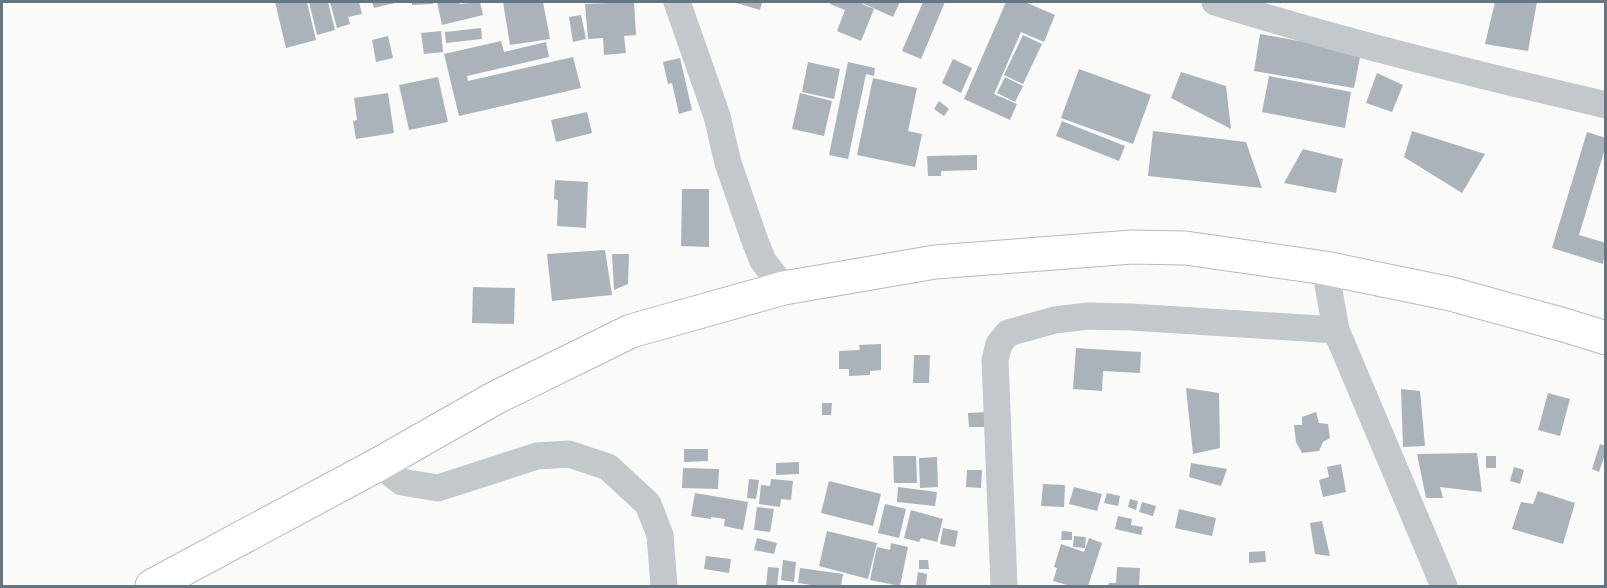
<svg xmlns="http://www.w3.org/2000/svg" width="1607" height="588" font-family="Jost,sans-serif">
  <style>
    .building { fill: #aab3b9 }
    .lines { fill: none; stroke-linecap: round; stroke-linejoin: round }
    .secondary-casing { stroke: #b3babf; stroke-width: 35 }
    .street { stroke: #c3c8cc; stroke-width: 27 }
    .secondary { stroke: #fff; stroke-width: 33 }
  </style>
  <rect width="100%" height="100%" fill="#fafaf8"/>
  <g class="building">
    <path d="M275,2H307L316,40L286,48Z"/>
    <path d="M309,2H328L335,30L317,35Z"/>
    <path d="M330,2H359L362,14L348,17L350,24L337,28Z"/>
    <path d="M372,2H399L374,8Z"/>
    <path d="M412,2H432L433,4L412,5Z"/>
    <path d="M437,2H459L460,4L480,2L483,15L442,25Z"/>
    <path d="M503,2H543L550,39L510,45Z"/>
    <path d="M634,2L636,35L624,36L626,53L604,55L603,38L588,39L585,4Z"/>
    <path d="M733,2H762L760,10Z"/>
    <path d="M831,2H900L893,17L862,3V4L874,9L861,41L837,31L845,10L830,4Z"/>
    <path d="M923,2H945L921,59L902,51Z"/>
    <path d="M1006,2H1025L1055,15L1044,42L1021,32L994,94L1017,104L1010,120L964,99Z"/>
    <path d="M1495,2H1537L1528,51L1485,44Z"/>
    <path d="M581,15L586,39L573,42L569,17Z"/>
    <path d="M481,28L482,39L446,43L445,32Z"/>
    <path d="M441,31L443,52L424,54L421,33Z"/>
    <path d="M1260,34L1361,52L1354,88L1254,71Z"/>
    <path d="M1023,35L1042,44L1023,84L1004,75Z"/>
    <path d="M388,36L393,58L376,62L372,40Z"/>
    <path d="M501,41L504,52L546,42L549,57L467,76L468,81L573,57L581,88L459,116L444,54Z"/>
    <path d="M680,58L692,110L679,114L672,83L668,84L663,62Z"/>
    <path d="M953,59L972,68L961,93L942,83Z"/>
    <path d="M808,62L840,69L834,99L802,92Z"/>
    <path d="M848,62L875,68L874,76L866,74L848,159L829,155Z"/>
    <path d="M1079,69L1151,95L1133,144L1061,118Z"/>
    <path d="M1181,72L1226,86L1231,129L1171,98Z"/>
    <path d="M1377,73L1403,85L1392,112L1366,103Z"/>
    <path d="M1269,76L1351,92L1345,128L1262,112Z"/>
    <path d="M438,77L448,122L409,130L399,85Z"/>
    <path d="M1005,77L1023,86L1015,102L997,93Z"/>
    <path d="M873,78L917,88L908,131L922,134L915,167L857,155Z"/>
    <path d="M388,93L394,133L356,139L353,121L357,120L354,98Z"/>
    <path d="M800,93L832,101L824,136L792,129Z"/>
    <path d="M939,101L949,109L944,116L934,109Z"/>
    <path d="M587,112L592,133L556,142L551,120Z"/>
    <path d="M1062,121L1125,146L1119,161L1056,136Z"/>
    <path d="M1153,131L1246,142L1262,188L1148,176Z"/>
    <path d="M1412,131L1485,154L1462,193L1404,157Z"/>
    <path d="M1587,132L1606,138V145L1579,235L1606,243L1603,264L1552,248Z"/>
    <path d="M1303,149L1343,159L1336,193L1284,183Z"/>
    <path d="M977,155V170L941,171V176H928L927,156Z"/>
    <path d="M555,180L588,182L586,228L557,226L558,200L554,199Z"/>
    <path d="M682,189H709V247L681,246Z"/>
    <path d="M605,250L612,295L552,301L547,254Z"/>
    <path d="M612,254H629L628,284L614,290Z"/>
    <path d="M473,287L515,288L514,324L472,323Z"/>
    <path d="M881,344V370L870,371V375L849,376V369H839V351L860,350L859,345Z"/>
    <path d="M1076,348L1141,352L1140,373L1103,371L1102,391L1073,389Z"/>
    <path d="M914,355H930L929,383H913Z"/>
    <path d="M1186,388L1219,393L1220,448L1193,454Z"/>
    <path d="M1401,389L1420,391L1425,446L1403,447Z"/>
    <path d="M1548,393L1570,399L1560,436L1538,430Z"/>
    <path d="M822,403H832L831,415H822Z"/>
    <path d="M987,412L988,427H969L968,413Z"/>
    <path d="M1316,412L1319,423L1328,424L1330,438L1323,442L1319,451L1302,453L1296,442L1294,425H1302V417Z"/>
    <path d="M1600,444L1606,446V452L1599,472L1592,469Z"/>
    <path d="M684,449H708V461L684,462Z"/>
    <path d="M1477,453L1482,492L1440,487L1443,498H1426L1417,454Z"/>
    <path d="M893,456H916L917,483H894Z"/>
    <rect x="1486" y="456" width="10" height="12"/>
    <path d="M937,457L938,487L920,488L919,458Z"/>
    <path d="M799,462V474L776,475V463Z"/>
    <path d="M1191,463L1227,469L1221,486L1189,477Z"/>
    <path d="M1341,464L1346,492L1323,497L1319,480L1329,477L1327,467Z"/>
    <path d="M1514,467L1524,470L1520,484L1510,481Z"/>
    <path d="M683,468L719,469L718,489L682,488Z"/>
    <path d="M967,470H982L981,488L966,487Z"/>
    <path d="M749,479L759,480L756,499L747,498Z"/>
    <path d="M771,479L793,481L791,500L781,499L780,507L759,504L761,485L770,486Z"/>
    <path d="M829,481L881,494L873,526L821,513Z"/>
    <path d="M1043,484L1065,485L1064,507L1041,506Z"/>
    <path d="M898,487L937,492L935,506L897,502Z"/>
    <path d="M1074,487L1102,494L1097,511L1069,504Z"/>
    <path d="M1538,491L1575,503L1563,544L1512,529L1521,502L1533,504Z"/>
    <path d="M695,493L748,502L743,530L724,526L725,519L711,517V519L691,516Z"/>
    <path d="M1107,493L1120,496L1118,506L1104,503Z"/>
    <path d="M1130,499L1138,501L1136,510L1128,507Z"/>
    <path d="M1142,502L1156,506L1153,516L1139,512Z"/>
    <path d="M885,504L906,509L899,538L878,533Z"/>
    <path d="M757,507L774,509L770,532L754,530Z"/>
    <path d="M1179,509L1216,518L1212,536L1175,528Z"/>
    <path d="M911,510L943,519L937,542L921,538L919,542L904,538Z"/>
    <path d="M1118,516L1132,519L1131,525L1143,527L1141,535L1115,529Z"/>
    <path d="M1322,521L1330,556L1315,554L1310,523Z"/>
    <path d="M943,528L958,531L955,547L940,544Z"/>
    <path d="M827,531L877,543L868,579L819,566Z"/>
    <path d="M1062,531L1072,532V540H1061Z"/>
    <path d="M1074,536L1086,537L1085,548L1073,547Z"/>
    <path d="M757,538L777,543L774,554L754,550Z"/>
    <path d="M1089,538L1102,543L1088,586H1071L1053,581L1057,568L1054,567L1061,544L1084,552Z"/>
    <path d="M891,543L908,547L900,586L870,580L877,547L890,550Z"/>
    <path d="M1265,551L1266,562L1249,563V552Z"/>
    <path d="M706,556L731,559L729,573L704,569Z"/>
    <path d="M783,560L796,562L794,582L781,580Z"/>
    <path d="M919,560H928L929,569H919Z"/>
    <path d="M768,567L779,568L777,586H766Z"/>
    <path d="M1117,567L1140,568L1139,586H1108L1109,583H1116Z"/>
    <path d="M800,568L843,574L841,586H818L798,583Z"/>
    <path d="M918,572L927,574L926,586H916Z"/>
  </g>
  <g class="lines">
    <defs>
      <path id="secondary" d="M152,586L379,464L495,398L631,331L784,288L935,262L1132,247L1185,248L1325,268L1451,294L1564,325L1606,338"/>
    </defs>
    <use href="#secondary" class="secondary-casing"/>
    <g class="street">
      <path d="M677,2L717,116L728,163L755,241L763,261L784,288"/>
      <path d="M1215,2C1344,42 1474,74 1606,105"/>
      <path d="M1325,268L1336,330L1444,586"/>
      <path d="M379,464L402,482L438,488L537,456L569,454L608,467L648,504L660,535L664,586"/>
      <path d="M1004,586L995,360L999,344L1008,333L1055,320L1088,316L1131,317L1336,330"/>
    </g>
    <use href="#secondary" class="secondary"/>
  </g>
  <rect width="1607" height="588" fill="none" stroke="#657683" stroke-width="6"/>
</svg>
